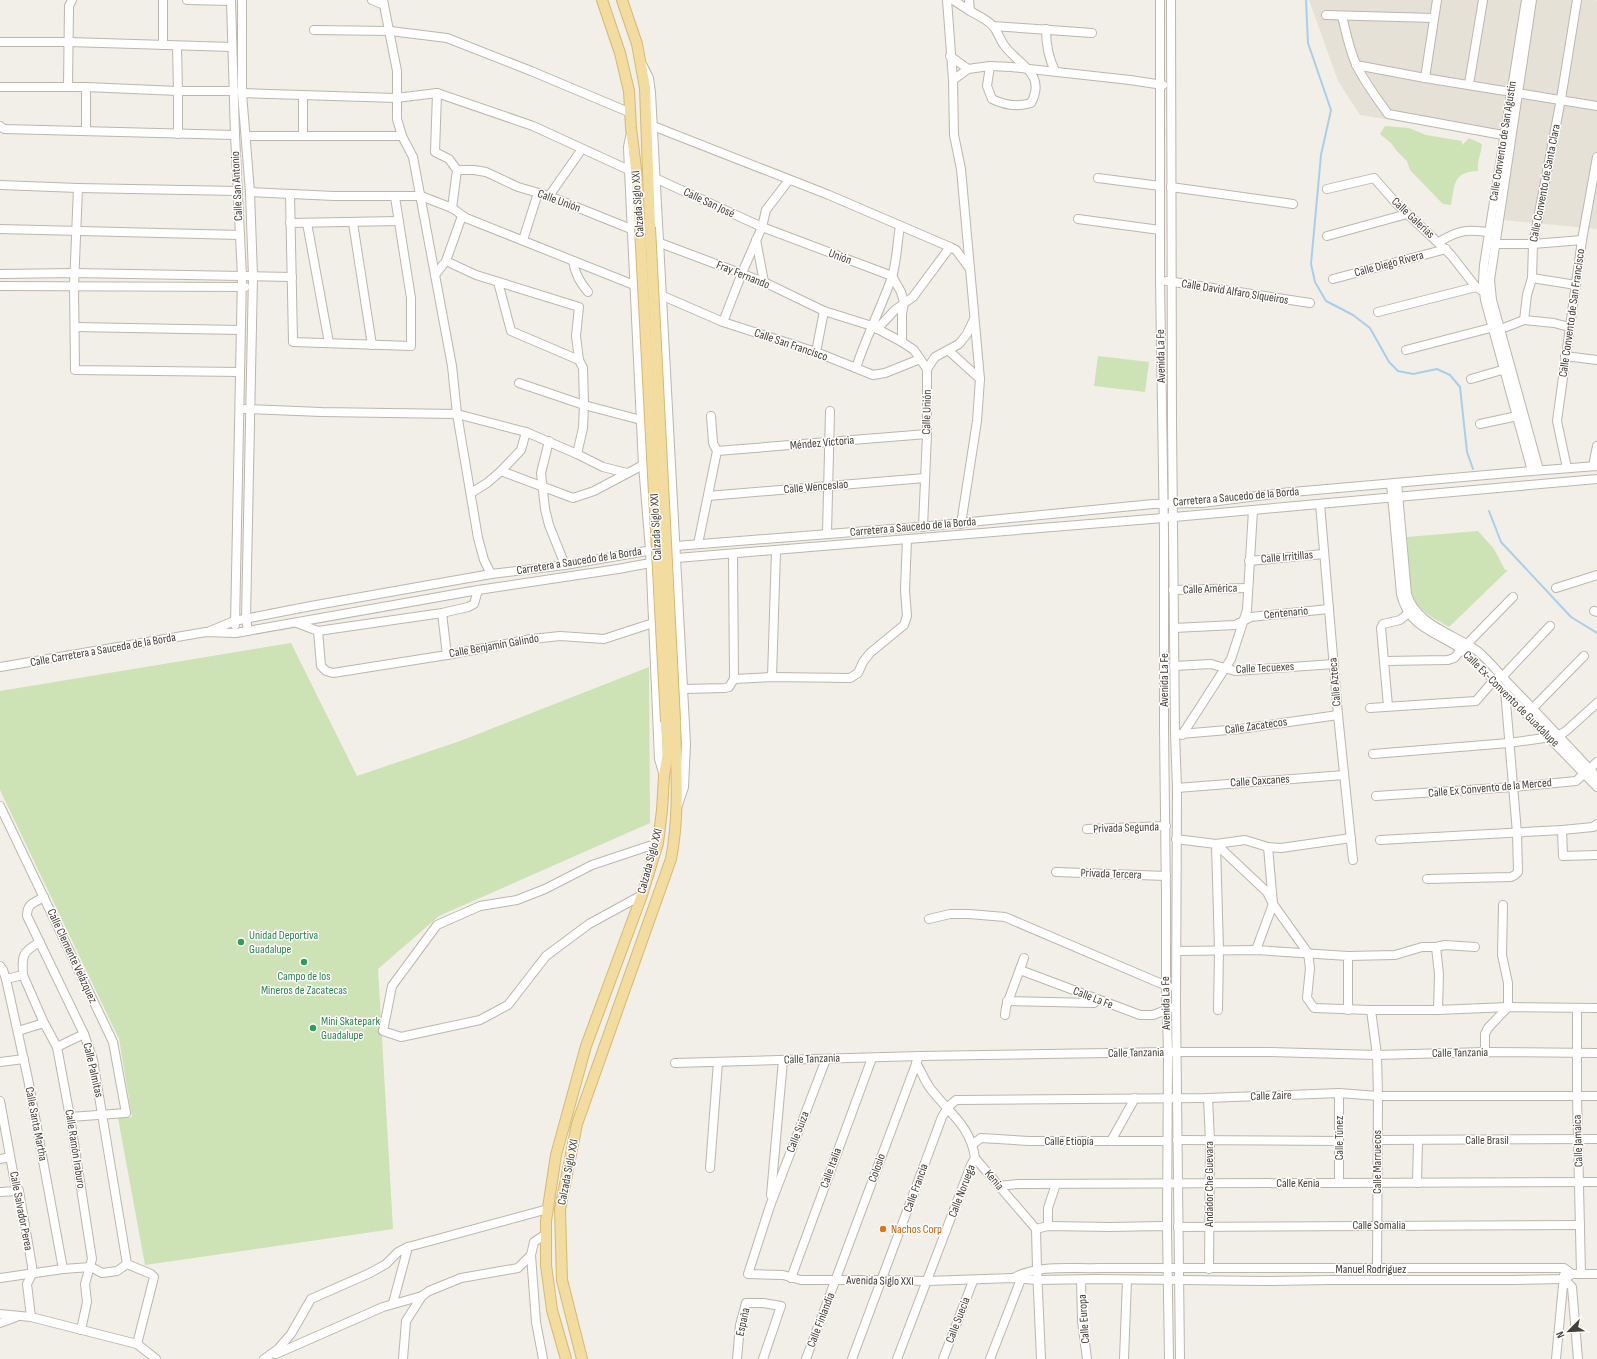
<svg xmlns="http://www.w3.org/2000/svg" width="1597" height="1359" font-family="'Sofia Sans Condensed',sans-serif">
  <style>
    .residential { fill: #e5e1d7 }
    .green { fill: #cde2b5 }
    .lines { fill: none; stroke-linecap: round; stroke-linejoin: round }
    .stream { stroke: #abcee8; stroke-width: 2 }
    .minor-casing { stroke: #bcb7ac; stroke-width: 10 }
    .major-casing { stroke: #d6b972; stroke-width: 12 }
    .minor { stroke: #fff; stroke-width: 8 }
    .major { stroke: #f3dca0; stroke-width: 10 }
    .major-bridge-casing { stroke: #d6b972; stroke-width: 12; stroke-linecap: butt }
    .major-bridge { stroke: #f3dca0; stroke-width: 10 }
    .leisure-dot { fill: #2e9e5b; stroke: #fff; stroke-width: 1.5 }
    .food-dot { fill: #e8710a; stroke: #fff; stroke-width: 1.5 }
    .labels { text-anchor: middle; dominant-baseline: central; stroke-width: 3; stroke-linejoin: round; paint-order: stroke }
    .street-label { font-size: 12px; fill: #454038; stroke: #fff }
    .leisure-label { font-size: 12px; fill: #27864d; stroke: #fff; text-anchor: start }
    .food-label { font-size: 12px; fill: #c56008; stroke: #fff; text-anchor: start }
  </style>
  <rect width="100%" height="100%" fill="#f2efe8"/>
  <path class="residential" d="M1309,0H1595L1597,1V229L1502,220L1514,140L1360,115L1338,81Z"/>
  <g class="green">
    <path d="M1385,126L1409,128L1426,135L1462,141V145L1469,138L1482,144C1481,154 1477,161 1478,171C1452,172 1455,185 1451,205L1443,204L1438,199L1410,170L1407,161L1396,150L1391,143L1380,134Z"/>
    <path d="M1098,356L1149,362L1145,392L1094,386Z"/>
    <path d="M1478,531L1494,549L1505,570H1508L1449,627C1438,620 1423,614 1416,603C1408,590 1408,554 1407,537Z"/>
    <path d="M291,643L357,776L460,741L649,667L650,823L439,916L378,969L393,1229L145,1265L118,1118L132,1117L119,1039L0,790V691Z"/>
  </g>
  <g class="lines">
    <g class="stream">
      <path d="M1306,0L1308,43L1331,110L1321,155L1311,264L1315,282L1326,301L1353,315L1370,328L1389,362L1398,371L1413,374L1437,369L1450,375L1460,387L1467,452L1473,469"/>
      <path d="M1489,511L1501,542L1571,617L1597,633"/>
    </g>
    <defs>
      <g id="minor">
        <path d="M187,0L231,1"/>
        <path d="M231,0L235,135L242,276L235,625"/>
        <path d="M242,0V93L250,192L253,276L246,618L248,631"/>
        <path d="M372,0L384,5"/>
        <path d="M383,0L397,71V119L402,136L413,157L452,366L457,414L478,538L484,560L491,574"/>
        <path d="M947,0L953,80L954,135L961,169L980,379L977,421L961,524"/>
        <path d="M953,0L970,11L969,0"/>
        <path d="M1160,0V280L1164,534V729L1166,898V984L1168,1052L1167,1227L1169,1359"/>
        <path d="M1171,0L1172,423L1175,733L1177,788L1176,1006L1180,1359"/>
        <path d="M1526,0L1484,265L1483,282L1485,300L1532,471"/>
        <path d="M1532,0L1490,280L1492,300L1539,470"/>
        <path d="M970,11C977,15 988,20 993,26C998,32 1000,40 1004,45C1018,65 1047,73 1031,103C1018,107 1004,105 992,99L987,86L990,66"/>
        <path d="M1326,15L1434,18"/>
        <path d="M1342,16C1346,32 1349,49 1356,64C1364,82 1377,98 1388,114L1508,136"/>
        <path d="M993,26L1092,33"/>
        <path d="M1046,29C1046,45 1048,57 1055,71"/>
        <path d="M314,30L390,31L447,38L531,71L631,113"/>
        <path d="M0,42H69L232,47"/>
        <path d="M163,45V0"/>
        <path d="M177,46L178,91H234"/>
        <path d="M950,56L968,69"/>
        <path d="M1356,65L1425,78L1597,106"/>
        <path d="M643,66L649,78L651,93L686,744L684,787L678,805"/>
        <path d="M1425,78L1437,0"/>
        <path d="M953,80L968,69L990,66L1011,67L1130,80L1163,85"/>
        <path d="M1469,84L1483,0"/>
        <path d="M0,87H86L178,91V134"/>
        <path d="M68,87L69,6L72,0"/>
        <path d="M86,87V130"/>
        <path d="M242,93L396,98L437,93L533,126L629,170"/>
        <path d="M437,93L435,152L449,159L457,170L452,208"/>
        <path d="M0,126L4,129L235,135"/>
        <path d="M653,126L829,195L950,247L956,250L970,269"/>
        <path d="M246,136H402"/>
        <path d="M303,136V96"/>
        <path d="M630,137L628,147L629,170L643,465L650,550L659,759L664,776"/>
        <path d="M457,170H474L486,172L518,187L549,196L631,229"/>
        <path d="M1098,178L1160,186"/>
        <path d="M657,179L762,227L892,276L901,292L904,302L902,314V342L914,350L927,369"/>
        <path d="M0,185L78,188L238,191"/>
        <path d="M1171,187L1293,204"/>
        <path d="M78,188L74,286L75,370L240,372"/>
        <path d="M1327,189L1374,178L1396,203L1451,255L1476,287L1486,293"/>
        <path d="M250,192L334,196H421L452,208L466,218L634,285"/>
        <path d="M290,194L293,342L411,346V298L395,197"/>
        <path d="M549,196L582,149"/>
        <path d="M1078,219L1160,230"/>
        <path d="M290,223L399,221"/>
        <path d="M307,223L329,343"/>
        <path d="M353,223L372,345"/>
        <path d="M0,229L240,235"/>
        <path d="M1327,236L1407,214"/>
        <path d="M523,240L538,193"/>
        <path d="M756,240L764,282"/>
        <path d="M1439,242C1460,229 1469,229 1494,233"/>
        <path d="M660,243L764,282L824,311L872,326L902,342"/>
        <path d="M1491,244H1533L1582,240"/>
        <path d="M446,261L476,275L579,307L576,336L579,360L583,368L584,405L583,428L577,454"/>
        <path d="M573,261C575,274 580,282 588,292"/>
        <path d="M0,274L75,273L292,277"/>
        <path d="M435,275L446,261L462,216"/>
        <path d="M1532,278L1576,285"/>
        <path d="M1333,279L1446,249"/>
        <path d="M1167,281L1310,303"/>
        <path d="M498,282L511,331L579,360"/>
        <path d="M0,286L245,287"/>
        <path d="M663,296L723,322L816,352L873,375L885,373L920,359"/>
        <path d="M1378,312L1476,287"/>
        <path d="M723,322L742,273L762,227L766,210L789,180"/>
        <path d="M75,327L240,330"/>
        <path d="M1569,327L1554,323L1524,320L1527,295L1532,278L1533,244L1561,99L1577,0"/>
        <path d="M877,329L895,310L913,297L950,247"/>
        <path d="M1501,329L1524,320"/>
        <path d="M948,350L980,379"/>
        <path d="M1406,350L1498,326"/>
        <path d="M816,352L824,311"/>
        <path d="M1565,356L1597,360"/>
        <path d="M856,368C866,337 881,308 892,277C897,260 897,243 900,226"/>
        <path d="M1471,379L1509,368"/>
        <path d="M519,383L584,405L641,420"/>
        <path d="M245,409L321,412L457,414L526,432L577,454L603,467L627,473"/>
        <path d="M1480,424L1522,415"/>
        <path d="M549,441L541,473L545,509L549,525L565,565"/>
        <path d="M717,451L927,434"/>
        <path d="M1593,466L1597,446"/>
        <path d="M1567,468L1557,421L1582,240L1597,157"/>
        <path d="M501,471L573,498L594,491L643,465"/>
        <path d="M1397,483L1407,594C1415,623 1450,633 1473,648C1484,654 1500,675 1509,684C1539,715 1568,746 1597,777"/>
        <path d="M1391,484L1401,594C1409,628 1435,631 1461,649C1467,653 1473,660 1479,665L1597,787"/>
        <path d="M471,493L487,483L501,471L521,450L526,432"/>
        <path d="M708,496L925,478"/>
        <path d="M1320,504L1338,715L1353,860"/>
        <path d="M923,527L927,434V369L935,357L959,344L967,334L974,319"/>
        <path d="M827,534L830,411"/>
        <path d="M698,544L717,451L713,443L711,416"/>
        <path d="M733,554L734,679"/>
        <path d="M1249,561L1324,554"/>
        <path d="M1556,588L1597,575"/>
        <path d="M1173,590L1247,588"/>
        <path d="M1594,611L1597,612"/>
        <path d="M442,613L447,655"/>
        <path d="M297,623L318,631L321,666L326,671L333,673L447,655L531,639L560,636L604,639L653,623"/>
        <path d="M1174,628L1235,625L1251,617L1329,609"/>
        <path d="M210,631L234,621L311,606L491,574L565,565L676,546L930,526L1153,504L1202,503L1281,493L1532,471L1597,466"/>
        <path d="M318,631L442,613L468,607L474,604L478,590"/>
        <path d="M1384,661L1448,660L1454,658L1466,645L1513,597"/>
        <path d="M1174,666L1211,664L1235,671L1334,664"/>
        <path d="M0,667L206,632L236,633L478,590L618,569L677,558L1163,518L1597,479"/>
        <path d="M772,677L776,551"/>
        <path d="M683,689L725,688L729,687L734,679L772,677L850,678L858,673L863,662L870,653L904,625L907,616L905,590L907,539"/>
        <path d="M1388,706L1381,628L1383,624L1400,620L1411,611"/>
        <path d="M1370,708L1476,701L1494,680L1503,676L1550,626"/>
        <path d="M1527,709H1532L1584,656"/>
        <path d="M1180,734L1240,729L1338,715"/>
        <path d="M1182,735L1231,659L1247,610L1253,510"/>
        <path d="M1373,754L1509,743L1558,736L1566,731L1597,703"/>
        <path d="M1177,788L1344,775"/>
        <path d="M1376,796L1513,787L1576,781L1597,762"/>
        <path d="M0,806L113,1042L126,1113L70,1117"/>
        <path d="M1087,829L1166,826"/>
        <path d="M1562,830L1563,856L1597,855"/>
        <path d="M1176,839L1216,844L1219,950L1218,1010"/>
        <path d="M1380,840L1562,830L1593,827L1597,824"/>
        <path d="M1216,844L1267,892L1273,904L1308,953L1310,968L1307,998L1314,1008L1371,1010H1438L1508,1007L1597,1008"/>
        <path d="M1216,844L1245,840L1268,847L1281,848L1351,838"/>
        <path d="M1056,872L1166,876"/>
        <path d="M1427,879L1511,877L1515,875L1518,872L1517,833L1505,690"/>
        <path d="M642,895L589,924L546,956L508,1005L480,1020L401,1037L383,1031L392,986L437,925L480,906L517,900L545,889L592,865L658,843"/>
        <path d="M44,897C34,903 27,903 27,916L84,1034L93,1060L127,1264"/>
        <path d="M929,919L950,914H969L1005,917L1169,987"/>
        <path d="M1256,950L1273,904L1268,847"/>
        <path d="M1177,951L1256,950L1348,956V1010"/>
        <path d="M1348,956L1395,955L1422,947H1436"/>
        <path d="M0,966L3,970L6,979L28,1079L63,1269"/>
        <path d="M1020,970L1140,1015H1153L1171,1008"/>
        <path d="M23,975L44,1023L57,1047L70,1117L92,1259L85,1284L87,1302L81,1330"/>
        <path d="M6,979L23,975C22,955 22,952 40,942"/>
        <path d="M1007,1001L1094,1003L1098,1000"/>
        <path d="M1577,1009V1096L1581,1274"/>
        <path d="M1371,1010L1377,1055L1378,1096L1377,1269"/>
        <path d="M1438,1010L1439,974L1436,947L1445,945L1475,947"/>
        <path d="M1005,1015L1006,1007L1024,958"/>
        <path d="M18,1031L44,1023"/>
        <path d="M57,1047L84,1034"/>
        <path d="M1485,1052V1034L1488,1028L1508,1007V983L1502,955L1503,905"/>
        <path d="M826,1059L770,1206L748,1274L783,1275L801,1280H882L927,1281L1013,1278L1037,1280L1097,1279L1265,1281L1332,1280H1512L1564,1279L1572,1274H1597"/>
        <path d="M0,1062L24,1059"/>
        <path d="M675,1063L919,1056L1168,1052H1270L1377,1055L1485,1052L1597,1053"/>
        <path d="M916,1063C921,1071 925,1081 930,1088C948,1112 971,1126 975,1158L1036,1229"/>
        <path d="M1208,1098L1210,1141L1209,1269"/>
        <path d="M0,1101L15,1183L19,1191L32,1266V1274L27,1284L31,1317"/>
        <path d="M1177,1140L1339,1141"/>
        <path d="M1377,1140L1597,1139"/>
        <path d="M1111,1141L1135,1098"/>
        <path d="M973,1144L981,1138L1029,1141H1167"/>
        <path d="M0,1159L10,1157"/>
        <path d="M710,1168L718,1062"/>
        <path d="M1339,1183V1093"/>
        <path d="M1417,1183L1418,1141"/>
        <path d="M999,1186L1018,1184L1597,1182"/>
        <path d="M0,1192L19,1191"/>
        <path d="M771,1195L783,1060"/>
        <path d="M1048,1226V1208L1056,1184"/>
        <path d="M1178,1227L1580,1225"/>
        <path d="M1036,1229L1048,1226L1111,1227L1161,1226L1167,1227"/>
        <path d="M1036,1229L1037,1269L1041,1359"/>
        <path d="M531,1255L536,1322L543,1359"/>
        <path d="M127,1264L151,1274L154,1277L137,1344"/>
        <path d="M0,1278L63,1269L91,1267L102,1273L117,1271L127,1264"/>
        <path d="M791,1278L872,1058"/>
        <path d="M1013,1278C1039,1264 1071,1269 1100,1268H1564L1572,1274"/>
        <path d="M1564,1279L1572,1287L1578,1359"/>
        <path d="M1081,1280L1082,1321L1087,1359"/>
        <path d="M393,1303L408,1247"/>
        <path d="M0,1314L31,1317L137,1344L156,1359"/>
        <path d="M0,1323L16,1317"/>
        <path d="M276,1354L383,1307L422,1296L429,1291L461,1278L518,1268L531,1255L534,1242L546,1234"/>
        <path d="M264,1359L278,1349L291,1334L311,1299L370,1273L386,1264L398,1252L408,1247L548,1209"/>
        <path d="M403,1359L406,1321L422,1296"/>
        <path d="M737,1359L740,1325L746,1303H763L781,1306L763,1359"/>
        <path d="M806,1359L919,1056"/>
        <path d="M852,1359L942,1117L948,1107L956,1100L1208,1098L1339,1093L1378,1096H1597"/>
        <path d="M897,1359L971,1165L975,1158"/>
        <path d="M943,1359L973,1281"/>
        <path d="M990,1359L1023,1274"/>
        <path d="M1124,1359L1127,1280"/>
        <path d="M1556,1359L1564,1275"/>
      </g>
      <g id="major">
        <path d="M602,0L620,53L629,91L631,128L637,177L640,228"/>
        <path d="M622,0L637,44L645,88L650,227"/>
        <path d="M566,1359L552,1310L546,1265V1221L556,1155L586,1046L642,895L658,843L662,810L664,776L668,753L666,722"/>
        <path d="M582,1359L562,1280L560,1209L577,1124L671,859C680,813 676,767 675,721"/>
      </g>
    </defs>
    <use href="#minor" class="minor-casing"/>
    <use href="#major" class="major-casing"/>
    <use href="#minor" class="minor"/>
    <use href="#major" class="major"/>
    <defs>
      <g id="major-bridge">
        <path d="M650,227L675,721"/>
        <path d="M640,228L666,722"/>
      </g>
    </defs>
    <use href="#major-bridge" class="major-bridge-casing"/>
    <use href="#major-bridge" class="major-bridge"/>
  </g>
  <g class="leisure-dot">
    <circle cx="241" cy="942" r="4"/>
    <circle cx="304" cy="962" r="4"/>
    <circle cx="313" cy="1028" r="4"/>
  </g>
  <circle class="food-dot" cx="883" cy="1229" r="4"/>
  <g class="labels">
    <g class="street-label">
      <text transform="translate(1503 141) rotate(-81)">Calle Convento de San Agustin</text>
      <text transform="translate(1545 183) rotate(-79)">Calle Convento de Santa Clara</text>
      <text transform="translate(237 186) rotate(-93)">Calle San Antonio</text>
      <text transform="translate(559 201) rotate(20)">Calle Unión</text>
      <text transform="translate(709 203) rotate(25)">Calle San José</text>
      <text transform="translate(638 204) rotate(-94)">Calzada Siglo XXI</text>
      <text transform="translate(1413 218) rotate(43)">Calle Galerias</text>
      <text transform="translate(840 257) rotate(21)">Unión</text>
      <text transform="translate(1389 264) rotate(-15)">Calle Diego Rivera</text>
      <text transform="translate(743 275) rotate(22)">Fray Fernando</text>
      <text transform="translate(1235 292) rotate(9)">Calle David Alfaro Siqueiros</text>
      <text transform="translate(1572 313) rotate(-82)">Calle Convento de San Francisco</text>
      <text transform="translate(791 345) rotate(19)">Calle San Francisco</text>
      <text transform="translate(1161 356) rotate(-91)">Avenida La Fe</text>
      <text transform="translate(927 412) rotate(-89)">Calle Unión</text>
      <text transform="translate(822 443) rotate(-5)">Méndez Victoria</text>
      <text transform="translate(816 487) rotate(-5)">Calle Wenceslao</text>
      <text transform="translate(1236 497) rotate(-5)">Carretera a Saucedo de la Borda</text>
      <text transform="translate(656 527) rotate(-93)">Calzada Siglo XXI</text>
      <text transform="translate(913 527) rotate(-5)">Carretera a Saucedo de la Borda</text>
      <text transform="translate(1287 557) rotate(-5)">Calle Irritillas</text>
      <text transform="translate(579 561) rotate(-9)">Carretera a Saucedo de la Borda</text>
      <text transform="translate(1210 589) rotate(-2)">Calle América</text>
      <text transform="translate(1286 613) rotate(-6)">Centenario</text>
      <text transform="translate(494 646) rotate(-10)">Calle Benjamín Galindo</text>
      <text transform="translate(103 650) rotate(-10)">Calle Carretera a Sauceda de la Borda</text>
      <text transform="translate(1265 668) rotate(-3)">Calle Tecuexes</text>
      <text transform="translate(1164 680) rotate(-90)">Avenida La Fe</text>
      <text transform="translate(1335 682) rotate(-95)">Calle Azteca</text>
      <text transform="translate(1511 699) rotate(45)">Calle Ex-Convento de Guadalupe</text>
      <text transform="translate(1256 726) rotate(-8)">Calle Zacatecos</text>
      <text transform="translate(1260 781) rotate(-4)">Calle Caxcanes</text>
      <text transform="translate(1490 788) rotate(-5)">Calle Ex Convento de la Merced</text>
      <text transform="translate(1126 828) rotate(-2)">Privada Segunda</text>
      <text transform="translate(650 861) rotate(-75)">Calzada Siglo XXI</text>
      <text transform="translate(1111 874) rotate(2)">Privada Tercera</text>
      <text transform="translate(72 956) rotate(65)">Calle Clemente Velázquez</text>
      <text transform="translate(1093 998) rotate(21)">Calle La Fe</text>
      <text transform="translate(1166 1003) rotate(-91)">Avenida La Fe</text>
      <text transform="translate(1136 1053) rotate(-1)">Calle Tanzania</text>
      <text transform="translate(1460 1053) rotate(-1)">Calle Tanzania</text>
      <text transform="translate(812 1059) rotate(-2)">Calle Tanzania</text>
      <text transform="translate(93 1070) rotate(77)">Calle Palmitas</text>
      <text transform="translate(1271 1096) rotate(-2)">Calle Zaire</text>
      <text transform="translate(36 1124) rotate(79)">Calle Santa Martha</text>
      <text transform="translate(798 1132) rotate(-69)">Calle Suiza</text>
      <text transform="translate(1339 1138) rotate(-90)">Calle Túnez</text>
      <text x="1487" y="1140">Calle Brasil</text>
      <text x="1069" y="1141">Calle Etiopía</text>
      <text transform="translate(1578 1141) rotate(-92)">Calle Jamaica</text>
      <text transform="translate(75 1149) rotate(81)">Calle Ramón Iraburo</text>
      <text transform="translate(1377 1162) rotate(-90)">Calle Marruecos</text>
      <text transform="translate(831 1168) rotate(-70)">Calle Italia</text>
      <text transform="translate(877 1168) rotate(-70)">Colosio</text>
      <text transform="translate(568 1172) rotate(-79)">Calzada Siglo XXI</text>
      <text transform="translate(994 1180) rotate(50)">Kenia</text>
      <text x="1298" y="1183">Calle Kenia</text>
      <text transform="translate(1209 1184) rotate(-90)">Andador Che Guevara</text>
      <text transform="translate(916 1188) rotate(-70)">Calle Francia</text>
      <text transform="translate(962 1191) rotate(-69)">Calle Noruega</text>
      <text transform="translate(21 1211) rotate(79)">Calle Salvador Perea</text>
      <text x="1379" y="1225">Calle Somalia</text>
      <text x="1371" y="1269">Manuel Rodríguez</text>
      <text transform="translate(880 1281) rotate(1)">Avenida Siglo XXI</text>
      <text transform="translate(1084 1319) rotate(-94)">Calle Europa</text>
      <text transform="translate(821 1320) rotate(-69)">Calle Finlandia</text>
      <text transform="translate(958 1320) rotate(-69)">Calle Suecia</text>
      <text transform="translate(743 1322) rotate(-77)">España</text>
    </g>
    <g class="leisure-label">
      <text x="249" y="935">Unidad Deportiva<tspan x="249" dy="14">Guadalupe</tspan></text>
      <text x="304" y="976" text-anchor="middle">Campo de los<tspan x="304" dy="14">Mineros de Zacatecas</tspan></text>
      <text x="321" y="1021">Mini Skatepark<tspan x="321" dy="14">Guadalupe</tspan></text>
    </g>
    <g class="food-label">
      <text x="891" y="1229">Nachos Corp</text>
    </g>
  </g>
  <g transform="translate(1569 1331) rotate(246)" stroke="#ffffff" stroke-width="3" paint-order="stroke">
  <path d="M0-3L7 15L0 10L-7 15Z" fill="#454038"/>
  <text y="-6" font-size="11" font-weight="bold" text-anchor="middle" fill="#454038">N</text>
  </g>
</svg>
